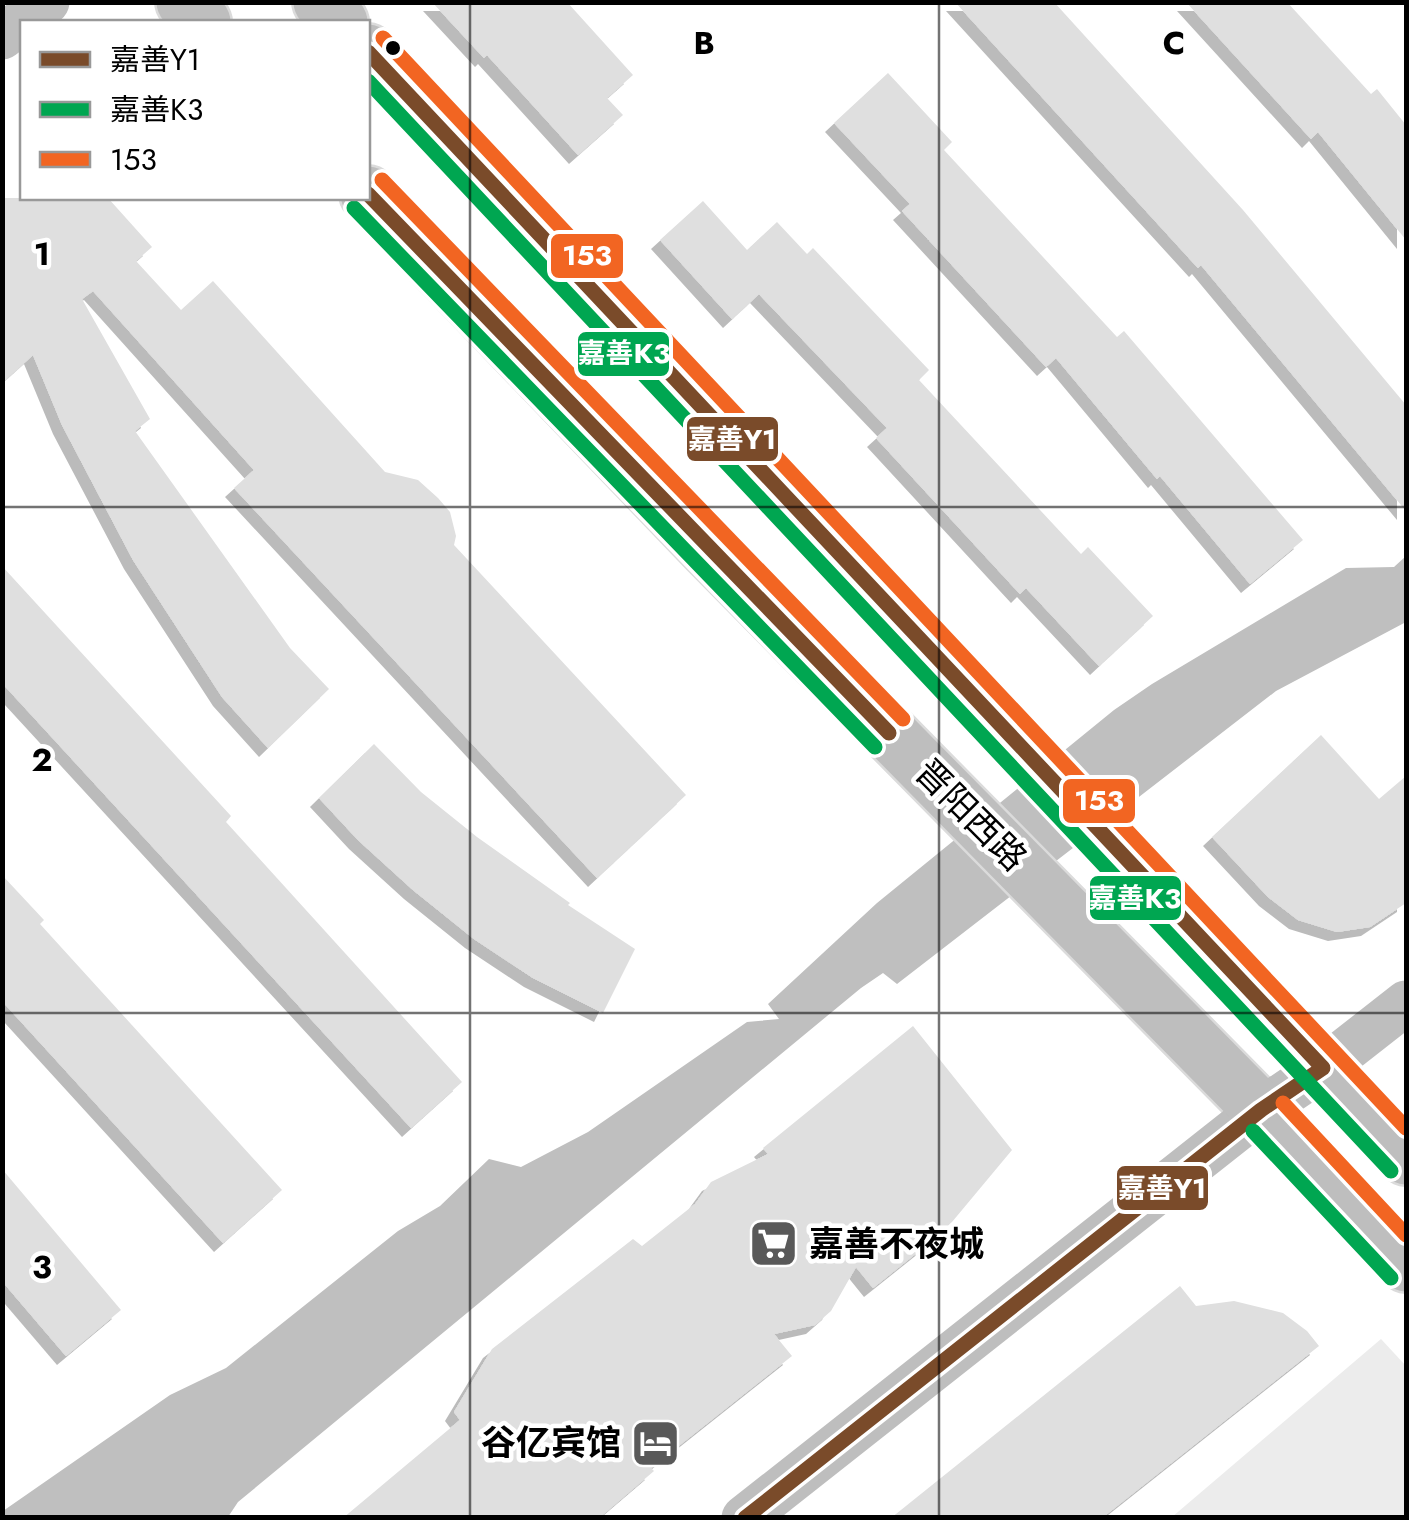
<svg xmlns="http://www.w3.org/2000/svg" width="1409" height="1520" font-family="Jost,'Noto Sans SC',sans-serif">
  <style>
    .green { fill: #ececec }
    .water { fill: #bfbfbf }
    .building { fill: #dfdfdf; filter: url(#shadow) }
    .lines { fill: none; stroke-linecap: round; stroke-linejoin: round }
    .major-casing { stroke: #dbdbdb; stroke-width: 60 }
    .minor { stroke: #bebebe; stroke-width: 45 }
    .major { stroke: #bebebe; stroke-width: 55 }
    .bus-1-casing { stroke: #fff; stroke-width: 22 }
    .bus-2-casing { stroke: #fff; stroke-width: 22 }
    .bus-3-casing { stroke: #fff; stroke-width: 22 }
    .bus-1 { stroke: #7a4b2a; stroke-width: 15 }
    .bus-2 { stroke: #00a651; stroke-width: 15 }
    .bus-3 { stroke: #f26522; stroke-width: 15 }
    .grid { fill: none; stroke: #000; stroke-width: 2.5; stroke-opacity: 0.55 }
    .bus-dot { fill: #000; stroke: #fff; stroke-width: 4 }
    .labels { text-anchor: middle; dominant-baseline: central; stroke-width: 9; stroke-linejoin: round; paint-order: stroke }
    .street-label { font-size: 35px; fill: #000; stroke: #fff }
    .poi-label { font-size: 35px; font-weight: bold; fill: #000; stroke: #fff; text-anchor: start }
    .grid-label { font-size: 32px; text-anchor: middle; font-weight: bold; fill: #000; stroke: #fff; stroke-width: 9; stroke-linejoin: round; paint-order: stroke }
    .line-badge { stroke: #fff; stroke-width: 4 }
    .badge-label { font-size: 28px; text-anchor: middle; font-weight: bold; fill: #fff }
  </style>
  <defs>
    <filter id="shadow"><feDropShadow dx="-9" dy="9" stdDeviation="0" flood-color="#0004"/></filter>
  </defs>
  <rect width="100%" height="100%" fill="#fff"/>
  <path class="green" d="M1381,1339L1406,1366V1517H1172Z"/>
  <path class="water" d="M1406,556V622L1276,691L897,984L883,973L861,988L238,1502L228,1517L3,1518V1511L170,1395L226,1368L398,1231L440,1206L489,1159L521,1167L588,1132L747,1022L779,1019L768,1004L877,903L1114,710L1152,684L1346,568L1394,567Z"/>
  <g class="building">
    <path d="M432,2H567L633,75L607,98L623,115L578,155L487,55L484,58Z"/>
    <path d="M955,2H1054L1243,210L1406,405V511L1201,265L1198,268Z"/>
    <path d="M1186,2H1287L1371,94L1377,89L1406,125V240L1318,132L1311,139Z"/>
    <path d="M888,73L952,142L944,150L1117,337L1124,331L1303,540L1250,584L1160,476L1157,479L1056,358L1046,367L902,211L910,204L834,123Z"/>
    <path d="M2,198H108L152,247L136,261L181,310L213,281L385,472L418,480L438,498L450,512L456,536L454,545L686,795L597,878L234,488L254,470L93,291L82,299L150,419L135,431L290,648L329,689L268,748L222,697L133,560L62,425L33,355L2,383Z"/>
    <path d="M703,201L747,250L777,222L807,254L813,248L929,370L919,380L1081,554L1088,547L1153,616L1099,666L1026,588L1020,594L876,438L887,428L759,294L732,319L660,240Z"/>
    <path d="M2,566L231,816L226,822L462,1082L411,1128L2,683Z"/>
    <path d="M1321,735L1379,799L1406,776V903L1370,927L1337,932L1298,920L1268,897L1212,837Z"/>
    <path d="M374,744L421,792L477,837L570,903L568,905L635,949L603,1013L533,978L474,939L413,890L358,840L319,798Z"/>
    <path d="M2,875L44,920L40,924L282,1190L223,1243L2,1001Z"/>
    <path d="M913,1026L1012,1150L952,1222L928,1244L873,1288L856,1267L831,1311L815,1325L774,1334L792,1356L651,1468L654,1471L599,1518H343L460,1420L454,1412L492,1349L633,1239L642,1246L695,1204L711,1182L768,1154L763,1148Z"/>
    <path d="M2,1169L121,1310L66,1356L2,1281Z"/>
    <path d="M1180,1286L1196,1306L1234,1301L1283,1313L1307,1331L1319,1346L1102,1518H891Z"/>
  </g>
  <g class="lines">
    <defs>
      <g id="major">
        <path d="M184,2L203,22"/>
        <path d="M321,2L340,22"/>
        <path d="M368,52L1406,1157"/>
        <path d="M368,194L708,549L1261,1110L1406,1264"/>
      </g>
    </defs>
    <use href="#major" class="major-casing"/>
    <g class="minor">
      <path d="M2,37L47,2"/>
      <path d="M744,1518L1261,1110L1323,1068L1406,1003"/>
    </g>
    <use href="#major" class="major"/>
    <defs>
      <g id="bus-1">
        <path d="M368,52L1323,1068L1261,1110L745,1518"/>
        <path d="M368,194L889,733"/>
      </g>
      <g id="bus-2">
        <path d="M368,81L1391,1171"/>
        <path d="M354,208L875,747"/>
        <path d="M1253,1131L1391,1278"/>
      </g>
      <g id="bus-3">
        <path d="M383,38L1406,1128"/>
        <path d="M382,180L903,719"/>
        <path d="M1283,1103L1406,1235"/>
      </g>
    </defs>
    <use href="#bus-1" class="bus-1-casing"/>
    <use href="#bus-2" class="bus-2-casing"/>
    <use href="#bus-3" class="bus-3-casing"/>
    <use href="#bus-1" class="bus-1"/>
    <use href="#bus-2" class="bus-2"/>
    <use href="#bus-3" class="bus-3"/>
  </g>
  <path class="grid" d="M470,2V1518M939,2V1518M2,507H1406M2,1013H1406"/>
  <defs>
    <symbol id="supermarket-square" viewBox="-11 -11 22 22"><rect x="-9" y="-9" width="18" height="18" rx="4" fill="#595959" stroke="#fff"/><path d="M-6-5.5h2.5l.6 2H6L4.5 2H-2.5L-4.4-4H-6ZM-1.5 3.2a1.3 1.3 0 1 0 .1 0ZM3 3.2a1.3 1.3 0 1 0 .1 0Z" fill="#fff"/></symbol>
    <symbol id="hotel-square" viewBox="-11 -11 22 22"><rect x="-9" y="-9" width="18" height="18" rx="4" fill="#595959" stroke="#fff"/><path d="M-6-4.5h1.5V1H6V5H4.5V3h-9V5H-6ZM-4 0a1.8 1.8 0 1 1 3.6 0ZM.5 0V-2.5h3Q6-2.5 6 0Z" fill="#fff"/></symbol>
  </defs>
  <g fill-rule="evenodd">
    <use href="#supermarket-square" x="746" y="1216" width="55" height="55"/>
    <use href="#hotel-square" x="628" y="1416" width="55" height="55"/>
  </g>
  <circle class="bus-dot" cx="393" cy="48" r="9"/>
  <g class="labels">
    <g class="street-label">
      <text transform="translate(971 815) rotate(45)">晋阳西路</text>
    </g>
    <g class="poi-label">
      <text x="809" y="1244">嘉善不夜城</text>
      <text x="621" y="1443" text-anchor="end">谷亿宾馆</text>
    </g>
  </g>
  <g class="grid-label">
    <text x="704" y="54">B</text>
    <text x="1174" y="54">C</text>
    <text x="42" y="265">1</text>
    <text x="42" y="771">2</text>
    <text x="42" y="1278">3</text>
  </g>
  <g class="line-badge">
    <rect x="549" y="232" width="76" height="48" rx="10" fill="#f26522"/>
    <rect x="576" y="330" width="95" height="48" rx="10" fill="#00a651"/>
    <rect x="685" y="415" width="95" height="48" rx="10" fill="#7a4b2a"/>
    <rect x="1061" y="777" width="76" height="48" rx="10" fill="#f26522"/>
    <rect x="1088" y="874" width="95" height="48" rx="10" fill="#00a651"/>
    <rect x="1115" y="1164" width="95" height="48" rx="10" fill="#7a4b2a"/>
  </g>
  <g class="badge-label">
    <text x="587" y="265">153</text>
    <text x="624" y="363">嘉善K3</text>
    <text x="732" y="449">嘉善Y1</text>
    <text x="1099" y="810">153</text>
    <text x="1135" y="908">嘉善K3</text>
    <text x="1162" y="1198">嘉善Y1</text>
  </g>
  <rect width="1409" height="1520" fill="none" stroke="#000000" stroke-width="10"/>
  <rect x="20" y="20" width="350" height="180" fill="#ffffff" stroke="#999999" stroke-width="2.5"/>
  <rect x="40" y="52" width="50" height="15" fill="#7a4b2a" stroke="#999999" stroke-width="2.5"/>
  <text x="110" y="70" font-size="30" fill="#000000">嘉善Y1</text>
  <rect x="40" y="102" width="50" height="15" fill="#00a651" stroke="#999999" stroke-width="2.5"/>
  <text x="110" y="120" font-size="30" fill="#000000">嘉善K3</text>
  <rect x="40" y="152" width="50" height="15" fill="#f26522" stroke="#999999" stroke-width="2.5"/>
  <text x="110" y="170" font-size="30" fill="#000000">153</text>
</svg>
